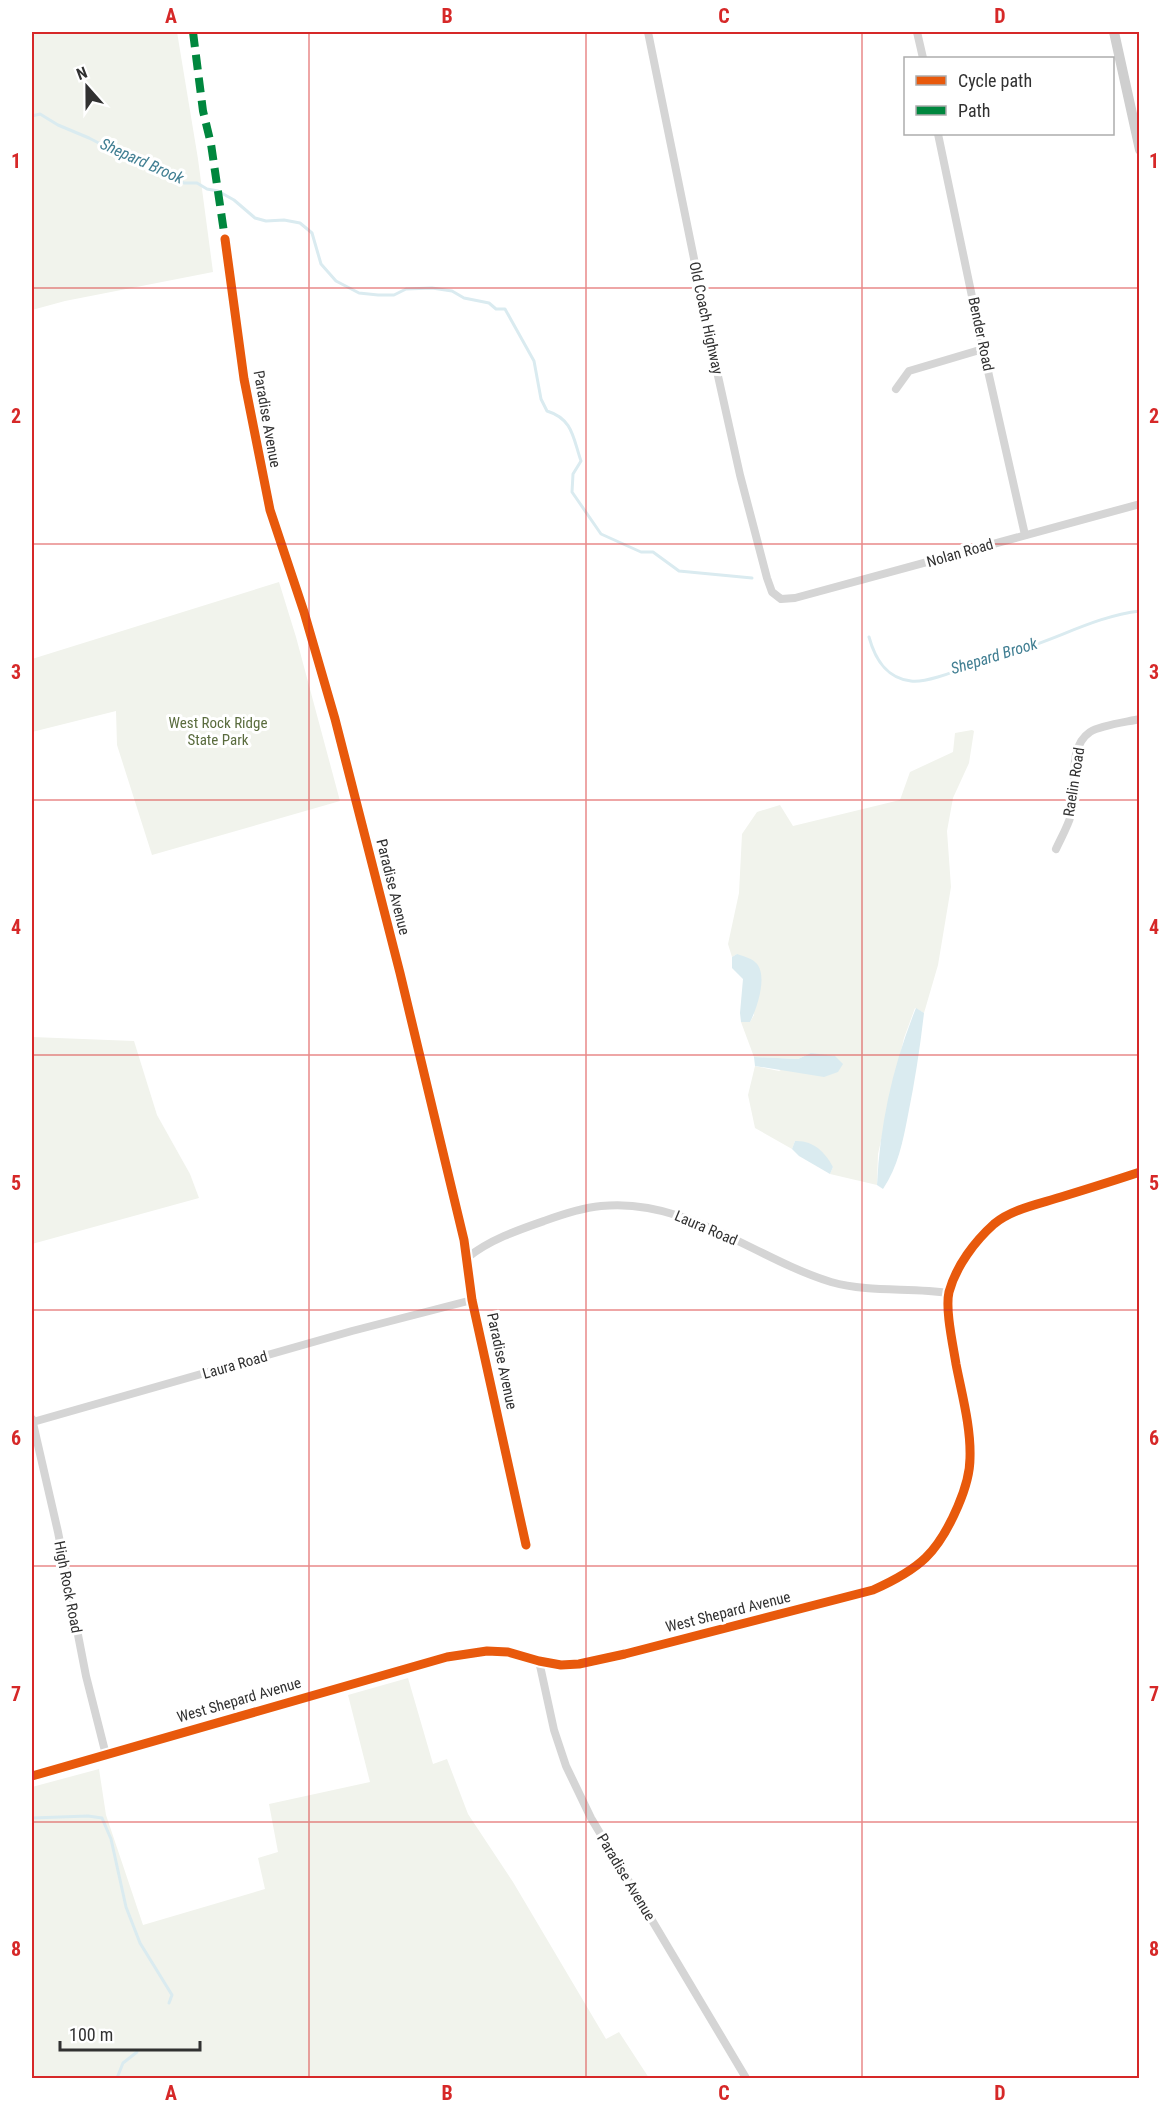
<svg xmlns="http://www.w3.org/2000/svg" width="1171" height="2110" font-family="'Roboto Condensed',sans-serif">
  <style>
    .green { fill: #f1f3ec }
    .water { fill: #daebf0 }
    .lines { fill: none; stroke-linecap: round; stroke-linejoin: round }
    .stream { stroke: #daebf0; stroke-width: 3 }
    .minor { stroke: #d5d5d5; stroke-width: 8 }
    .tertiary { stroke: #d5d5d5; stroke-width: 9 }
    .secondary { stroke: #cfcfcf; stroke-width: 10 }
    .quiet { stroke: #00873e; stroke-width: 8; stroke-dasharray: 15 8; stroke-linecap: butt }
    .cycleway-casing { stroke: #fff; stroke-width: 13 }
    .cycleway { stroke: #e8590c; stroke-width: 9 }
    .grid { fill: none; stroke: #d62828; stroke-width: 1.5; stroke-opacity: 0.55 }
    .labels { text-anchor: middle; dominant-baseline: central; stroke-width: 6; stroke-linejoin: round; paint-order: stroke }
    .street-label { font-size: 15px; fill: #313131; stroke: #fff }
    .park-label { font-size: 15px; fill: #5a6c3e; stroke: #fff }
    .water-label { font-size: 16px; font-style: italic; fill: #407e92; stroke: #fff }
    .neatline { fill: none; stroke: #d62828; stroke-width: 2 }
    .grid-label { font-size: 20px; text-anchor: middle; font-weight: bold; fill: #d62828 }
  </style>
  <rect width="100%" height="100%" fill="#fff"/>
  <g class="green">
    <path d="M32,32H177L198,159L213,272L65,301L32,310Z"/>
    <path d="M279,582L296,637L340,801L152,855L117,745L116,711L32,732V659Z"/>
    <path d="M972,730L974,731L969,763L953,798L947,831L951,887L938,965L924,1013L915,1008L904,1038L878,1154L877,1185L830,1174L833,1167L795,1141L792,1149L755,1128L748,1095L755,1066L779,1071L811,1053L798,1059L754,1057L741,1022H750L754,1015L737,954L732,957L728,944L739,893L742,834L757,812L780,805L793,826L900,800L910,772L953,752L955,733Z"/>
    <path d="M32,1037L134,1041L157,1115L190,1174L199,1198L32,1244Z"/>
    <path d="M408,1678L433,1764L447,1759L468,1814L513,1882L606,2039L619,2032L649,2078H32V1787L99,1769L106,1815L143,1925L265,1889L258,1858L278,1852L269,1804L370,1782L348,1695Z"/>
  </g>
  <g class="water">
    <path d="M737,954C742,956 751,958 755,962C769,973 757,1009 750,1022H741L740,1013L743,979L732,968V957Z"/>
    <path d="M916,1008L924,1013C920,1048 915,1081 908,1115C903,1141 898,1167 883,1189L877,1185C880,1123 893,1065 916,1008Z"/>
    <path d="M811,1053L835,1056L843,1064L838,1072L824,1077L755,1066L754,1057L798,1059Z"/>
    <path d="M795,1141C813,1140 825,1152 833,1167L830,1174L799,1156L792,1149Z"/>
  </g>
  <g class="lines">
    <g class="stream">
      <path d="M32,116L40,114L58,125L89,138L122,155L134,156L184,183H197L207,189L218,191L234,200L255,218L266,221L284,220L300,223L312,233L321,264L336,281L359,293L378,295H394L406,289L432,288L452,291L464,298L489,303L496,309H505L534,361L541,399L547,411C573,419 573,438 581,461L573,474L572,492L601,534L641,552H653L679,571L752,578"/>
      <path d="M869,637C875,659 886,678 911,681C923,683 953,673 964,667C968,664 971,661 976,660C989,655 1003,655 1016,651C1058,639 1096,616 1140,611"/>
      <path d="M32,1818L88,1816L102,1818L111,1839L126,1907L140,1943L172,1995L169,2003"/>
      <path d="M117,2078L123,2063L137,2052"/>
    </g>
    <g class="minor">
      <path d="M648,32L716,367L740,475L767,578L772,592L781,599L795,598L1140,504"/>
      <path d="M917,32L923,58"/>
      <path d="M938,134L983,349L1025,535"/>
      <path d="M225,239L244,379L270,510L304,612L335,719L400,973L464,1240L472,1300L526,1545"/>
      <path d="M896,389L909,371L983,349"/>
      <path d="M1056,849C1061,838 1068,826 1071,815C1079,790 1065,749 1090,732C1101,725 1127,722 1140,719"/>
      <path d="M467,1258C489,1240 518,1230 544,1221C563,1214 582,1208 601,1206C686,1197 755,1259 831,1282C870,1293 910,1287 949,1293"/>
      <path d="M32,1419L58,1532L86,1676L106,1755"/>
      <path d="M33,1422L352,1331L472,1300"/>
      <path d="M539,1661L554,1730L566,1766L591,1818L746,2078"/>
    </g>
    <path class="tertiary" d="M32,1776L447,1657L487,1651L508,1652L539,1661L561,1665L579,1664L625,1654L873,1590C920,1569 938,1553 958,1506C964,1492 970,1474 970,1458C971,1427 962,1395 956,1364C953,1345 945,1309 949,1292C956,1266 975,1241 994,1224C1012,1209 1039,1204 1061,1197C1087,1189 1113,1181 1140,1172"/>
    <path class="secondary" d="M1114,32L1140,150"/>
    <path class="quiet" d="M193,32L203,111L211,144L225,239"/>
    <defs>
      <g id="cycleway">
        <path d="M225,239L244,379L270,510L304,612L335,719L400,973L464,1240L472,1300L526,1545"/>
        <path d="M32,1776L447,1657L487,1651L508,1652L539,1661L561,1665L579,1664L625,1654L873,1590C920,1569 938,1553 958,1506C964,1492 970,1474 970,1458C971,1427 962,1395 956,1364C953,1345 945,1309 949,1292C956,1266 975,1241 994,1224C1012,1209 1039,1204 1061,1197C1087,1189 1113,1181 1140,1172"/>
      </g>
    </defs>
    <use href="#cycleway" class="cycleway-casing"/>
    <use href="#cycleway" class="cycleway"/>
  </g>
  <path class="grid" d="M309,32V2078M586,32V2078M862,32V2078M32,288H1140M32,544H1140M32,800H1140M32,1055H1140M32,1310H1140M32,1566H1140M32,1822H1140"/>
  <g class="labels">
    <g class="street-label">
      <text transform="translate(706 318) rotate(78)">Old Coach Highway</text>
      <text transform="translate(981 334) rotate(78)">Bender Road</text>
      <text transform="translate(267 419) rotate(80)">Paradise Avenue</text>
      <text transform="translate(960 553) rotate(-16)">Nolan Road</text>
      <text transform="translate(1074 782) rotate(-81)">Raelin Road</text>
      <text transform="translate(393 887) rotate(76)">Paradise Avenue</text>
      <text transform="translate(706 1228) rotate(23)">Laura Road</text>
      <text transform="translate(502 1361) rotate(78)">Paradise Avenue</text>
      <text transform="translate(235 1365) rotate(-16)">Laura Road</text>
      <text transform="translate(68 1587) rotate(79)">High Rock Road</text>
      <text transform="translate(728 1612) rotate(-14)">West Shepard Avenue</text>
      <text transform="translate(239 1700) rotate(-16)">West Shepard Avenue</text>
      <text transform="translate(626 1877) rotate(59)">Paradise Avenue</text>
    </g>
    <g class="park-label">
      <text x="218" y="723">West Rock Ridge<tspan x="218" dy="17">State Park</tspan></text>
    </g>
    <g class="water-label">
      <text transform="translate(142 161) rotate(24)">Shepard Brook</text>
      <text transform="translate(994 656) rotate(-17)">Shepard Brook</text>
    </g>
  </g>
  <rect width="1171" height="2110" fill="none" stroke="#ffffff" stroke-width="66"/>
  <rect x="904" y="57" width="210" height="78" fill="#ffffff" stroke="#adadad" stroke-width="1.5"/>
  <rect x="916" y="76" width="30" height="9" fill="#e8590c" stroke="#adadad" stroke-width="1.5"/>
  <text x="958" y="87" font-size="18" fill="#313131">Cycle path</text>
  <rect x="916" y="106" width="30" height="9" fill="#00873e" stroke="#adadad" stroke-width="1.5"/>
  <text x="958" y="117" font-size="18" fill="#313131">Path</text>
  <g transform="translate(87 87) rotate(339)" stroke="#ffffff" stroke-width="4.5" paint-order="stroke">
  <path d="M0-4.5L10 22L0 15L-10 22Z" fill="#313131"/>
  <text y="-9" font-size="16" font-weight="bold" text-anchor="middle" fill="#313131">N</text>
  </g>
  <path d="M60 2041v9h140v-9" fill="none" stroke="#313131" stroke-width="3"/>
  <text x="69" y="2041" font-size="18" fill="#313131" stroke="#ffffff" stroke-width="4.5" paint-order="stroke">100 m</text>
  <rect x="33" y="33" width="1105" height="2044" class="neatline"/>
  <g class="grid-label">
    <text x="171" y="23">A</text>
    <text x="447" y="23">B</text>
    <text x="724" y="23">C</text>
    <text x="1000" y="23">D</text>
    <text x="16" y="168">1</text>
    <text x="1154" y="168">1</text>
    <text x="16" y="423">2</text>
    <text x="1154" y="423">2</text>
    <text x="16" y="679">3</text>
    <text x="1154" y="679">3</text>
    <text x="16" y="934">4</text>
    <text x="1154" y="934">4</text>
    <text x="16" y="1190">5</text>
    <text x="1154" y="1190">5</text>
    <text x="16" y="1445">6</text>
    <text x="1154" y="1445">6</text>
    <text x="16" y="1701">7</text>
    <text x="1154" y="1701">7</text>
    <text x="16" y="1956">8</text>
    <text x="1154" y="1956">8</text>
    <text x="171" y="2100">A</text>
    <text x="447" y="2100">B</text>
    <text x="724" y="2100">C</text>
    <text x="1000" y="2100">D</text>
  </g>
</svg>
